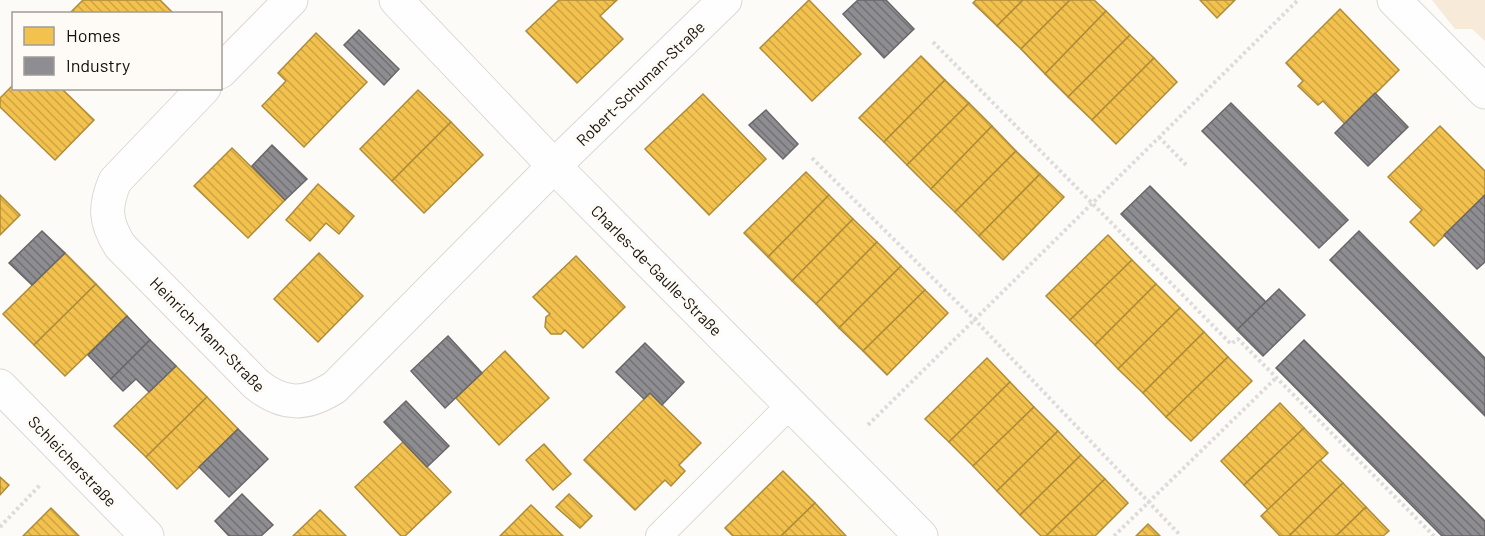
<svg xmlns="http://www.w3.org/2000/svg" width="1485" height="536" font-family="Barlow,sans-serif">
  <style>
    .green { fill: #f7ead9 }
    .homes { fill: url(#homes-back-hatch); stroke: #af8c39; stroke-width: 1.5 }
    .industry { fill: url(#industry-back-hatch); stroke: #696769; stroke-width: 1.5 }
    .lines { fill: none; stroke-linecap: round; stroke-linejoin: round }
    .service-casing { stroke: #dcd8d3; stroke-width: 28 }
    .minor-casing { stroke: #dcd8d3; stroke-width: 35 }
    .path { stroke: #dedcdb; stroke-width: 4; stroke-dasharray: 3 3; stroke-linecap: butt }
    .service { stroke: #fffefe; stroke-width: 26 }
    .minor { stroke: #fffefe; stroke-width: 33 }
    .labels { text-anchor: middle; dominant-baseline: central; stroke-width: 6; stroke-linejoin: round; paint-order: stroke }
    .street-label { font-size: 16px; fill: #140f09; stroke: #fefbf7 }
  </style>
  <defs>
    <pattern id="homes-back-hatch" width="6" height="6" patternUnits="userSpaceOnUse" patternTransform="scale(1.5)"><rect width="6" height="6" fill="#f2c14e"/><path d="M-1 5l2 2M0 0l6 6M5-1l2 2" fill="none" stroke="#cfa543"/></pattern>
    <pattern id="industry-back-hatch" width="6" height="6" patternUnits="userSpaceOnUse" patternTransform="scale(1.5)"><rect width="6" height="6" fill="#8d8d92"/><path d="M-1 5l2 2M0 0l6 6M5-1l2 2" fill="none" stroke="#727275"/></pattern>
  </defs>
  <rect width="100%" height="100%" fill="#fdfbf8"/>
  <path class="green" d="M1432,0H1485V41L1472,29H1455Z"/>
  <g class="homes">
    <path d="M83,0H160L174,14H69Z"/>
    <path d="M559,0H617L600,16L623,39L577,83L526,31Z"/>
    <path d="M809,0L861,54L812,101L760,48Z"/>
    <path d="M976,0H1023L997,26L973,3Z"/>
    <path d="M1023,0H1070L1021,49L997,26Z"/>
    <path d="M1070,0H1094L1106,11L1045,74L1021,49Z"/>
    <path d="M1200,0H1235L1217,18Z"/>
    <path d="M1340,9L1399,70L1345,124L1323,101L1318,105L1298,86L1303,81L1286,63Z"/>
    <path d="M1106,11L1130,35L1068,97L1045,74Z"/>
    <path d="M316,33L367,82L304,147L262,106L286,81L278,73Z"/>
    <path d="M1130,35L1154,58L1092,120L1068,97Z"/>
    <path d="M921,56L945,80L884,142L859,118Z"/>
    <path d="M1154,58L1177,82L1116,144L1092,120Z"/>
    <path d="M945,80L969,103L907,165L884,142Z"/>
    <path d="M14,84V88H61L94,120L55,160L0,107V98Z"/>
    <path d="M418,90L451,122L392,181L360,149Z"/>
    <path d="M703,94L766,159L709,215L645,149Z"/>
    <path d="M969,103L992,126L931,189L907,165Z"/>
    <path d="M451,122L483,155L424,213L392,181Z"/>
    <path d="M992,126L1016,151L955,212L931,189Z"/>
    <path d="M1440,126L1485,171V195L1434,246L1410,222L1422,210L1388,177Z"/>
    <path d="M232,148L285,200L248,238L194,186Z"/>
    <path d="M1016,151L1040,174L979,236L955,212Z"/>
    <path d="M806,172L829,195L768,257L744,233Z"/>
    <path d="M1040,174L1064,197L1003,260L979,236Z"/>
    <path d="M318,184L354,216L339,234L326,223L310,241L286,220Z"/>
    <path d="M0,195L20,215L0,235Z"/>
    <path d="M829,195L853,219L792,281L768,257Z"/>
    <path d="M853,219L877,242L816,304L792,281Z"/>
    <path d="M1108,235L1132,260L1070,320L1046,296Z"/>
    <path d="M877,242L901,266L839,328L816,304Z"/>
    <path d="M65,253L96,284L34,345L3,314Z"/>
    <path d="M319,253L363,296L318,342L274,299Z"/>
    <path d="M576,256L625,307L583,348L565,330L561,334H551L545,327L546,317L550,314L533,297Z"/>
    <path d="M1132,260L1156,284L1095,345L1070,320Z"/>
    <path d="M901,266L925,290L863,351L839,328Z"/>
    <path d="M96,284L127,316L65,376L34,345Z"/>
    <path d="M1156,284L1180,308L1118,369L1095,345Z"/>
    <path d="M925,290L948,313L887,375L863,351Z"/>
    <path d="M1180,308L1204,332L1143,393L1118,369Z"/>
    <path d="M1204,332L1228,357L1166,417L1143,393Z"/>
    <path d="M505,351L549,398L499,445L456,398Z"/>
    <path d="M1228,357L1252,381L1191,441L1166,417Z"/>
    <path d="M987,358L1010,382L949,442L925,419Z"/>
    <path d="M176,366L207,397L146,457L114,426Z"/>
    <path d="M1010,382L1034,407L973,466L949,442Z"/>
    <path d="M650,393L701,443L679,465L685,471L671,486L665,480L635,510L584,460Z"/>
    <path d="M207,397L238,429L177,489L146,457Z"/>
    <path d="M1280,403L1304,428L1244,485L1221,461Z"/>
    <path d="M1034,407L1058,431L997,491L973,466Z"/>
    <path d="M1304,428L1328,453L1268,510L1244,485Z"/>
    <path d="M1058,431L1081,455L1020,515L997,491Z"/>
    <path d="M403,442L451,492L405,536H401L355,487Z"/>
    <path d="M544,444L571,474L553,490L526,460Z"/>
    <path d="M1081,455L1105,479L1046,536H1041L1020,515Z"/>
    <path d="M1320,460L1343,483L1289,536H1280L1261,516Z"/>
    <path d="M783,471L815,503L781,536H733L725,528Z"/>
    <path d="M0,477L9,485L0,495Z"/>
    <path d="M1105,479L1128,503L1095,536H1046Z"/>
    <path d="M1343,483L1366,507L1336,536H1289Z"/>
    <path d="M569,494L592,516L580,528L556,507Z"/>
    <path d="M815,503L846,536H781Z"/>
    <path d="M531,505L563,536H500Z"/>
    <path d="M1366,507L1389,531L1383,536H1336Z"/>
    <path d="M51,508L79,536H23Z"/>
    <path d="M320,510L346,536H293Z"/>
    <path d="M1148,524L1160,536H1136Z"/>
  </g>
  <g class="industry">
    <path d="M858,0H886L914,29L884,58L843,14Z"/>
    <path d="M359,30L399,69L384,85L344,45Z"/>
    <path d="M1375,93L1408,127L1368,166L1335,133Z"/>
    <path d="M1231,103L1348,220L1319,248L1202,131Z"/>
    <path d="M766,110L798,144L783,159L749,125Z"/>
    <path d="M272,145L307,179L285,200L252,166Z"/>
    <path d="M1150,186L1266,302L1237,330L1121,214Z"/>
    <path d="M1485,195V262L1477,269L1444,235Z"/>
    <path d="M42,231L65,253L32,285L9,263Z"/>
    <path d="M1359,231L1485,358V416L1330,260Z"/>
    <path d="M1279,289L1305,315L1263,356L1237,330Z"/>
    <path d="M127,316L150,340L111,379L88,355Z"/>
    <path d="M448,336L482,373L445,408L411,371Z"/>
    <path d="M150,340L176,366L149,392L136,379L123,391L111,379Z"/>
    <path d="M1304,340L1485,521V536H1442L1276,368Z"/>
    <path d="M645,343L684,382L662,405L650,393L644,399L616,372Z"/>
    <path d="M406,401L449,446L427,467L384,422Z"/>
    <path d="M238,429L268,459L229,497L199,467Z"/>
    <path d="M242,494L273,525L261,536H229L215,521Z"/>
  </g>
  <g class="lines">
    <defs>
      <path id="service" d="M659,536L791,404"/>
      <g id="minor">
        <path d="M396,0L554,166L921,536"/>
        <path d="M1394,0L1485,92"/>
        <path d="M220,72L291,0"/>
        <path d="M204,88L115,181C104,207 105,222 120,246L256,384C283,406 306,406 335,387L554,166L725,0"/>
        <path d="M0,386L147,536"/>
      </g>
    </defs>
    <use href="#service" class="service-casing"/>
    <use href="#minor" class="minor-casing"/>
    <g class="path">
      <path d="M933,42L1231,344L1238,339L1434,536"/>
      <path d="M1159,137L1186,165"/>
      <path d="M812,158L975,320L1181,536"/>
      <path d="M868,425L1298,0"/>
      <path d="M0,527L41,484"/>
      <path d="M1114,536L1277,377"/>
    </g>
    <use href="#service" class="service"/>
    <use href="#minor" class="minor"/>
  </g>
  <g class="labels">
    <g class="street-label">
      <text transform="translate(640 83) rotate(-44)">Robert-Schuman-Straße</text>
      <text transform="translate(657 270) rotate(45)">Charles-de-Gaulle-Straße</text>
      <text transform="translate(208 334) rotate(45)">Heinrich-Mann-Straße</text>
      <text transform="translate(73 461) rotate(46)">Schleicherstraße</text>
    </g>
  </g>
  <rect x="12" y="12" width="210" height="78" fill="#fefbf7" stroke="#a09d98" stroke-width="1.5"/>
  <rect x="24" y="27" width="30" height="18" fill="#f2c14e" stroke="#a09d98" stroke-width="1.5"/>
  <text x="66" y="42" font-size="18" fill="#140f09">Homes</text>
  <rect x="24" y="57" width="30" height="18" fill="#8d8d92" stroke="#a09d98" stroke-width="1.5"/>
  <text x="66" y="72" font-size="18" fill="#140f09">Industry</text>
</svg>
